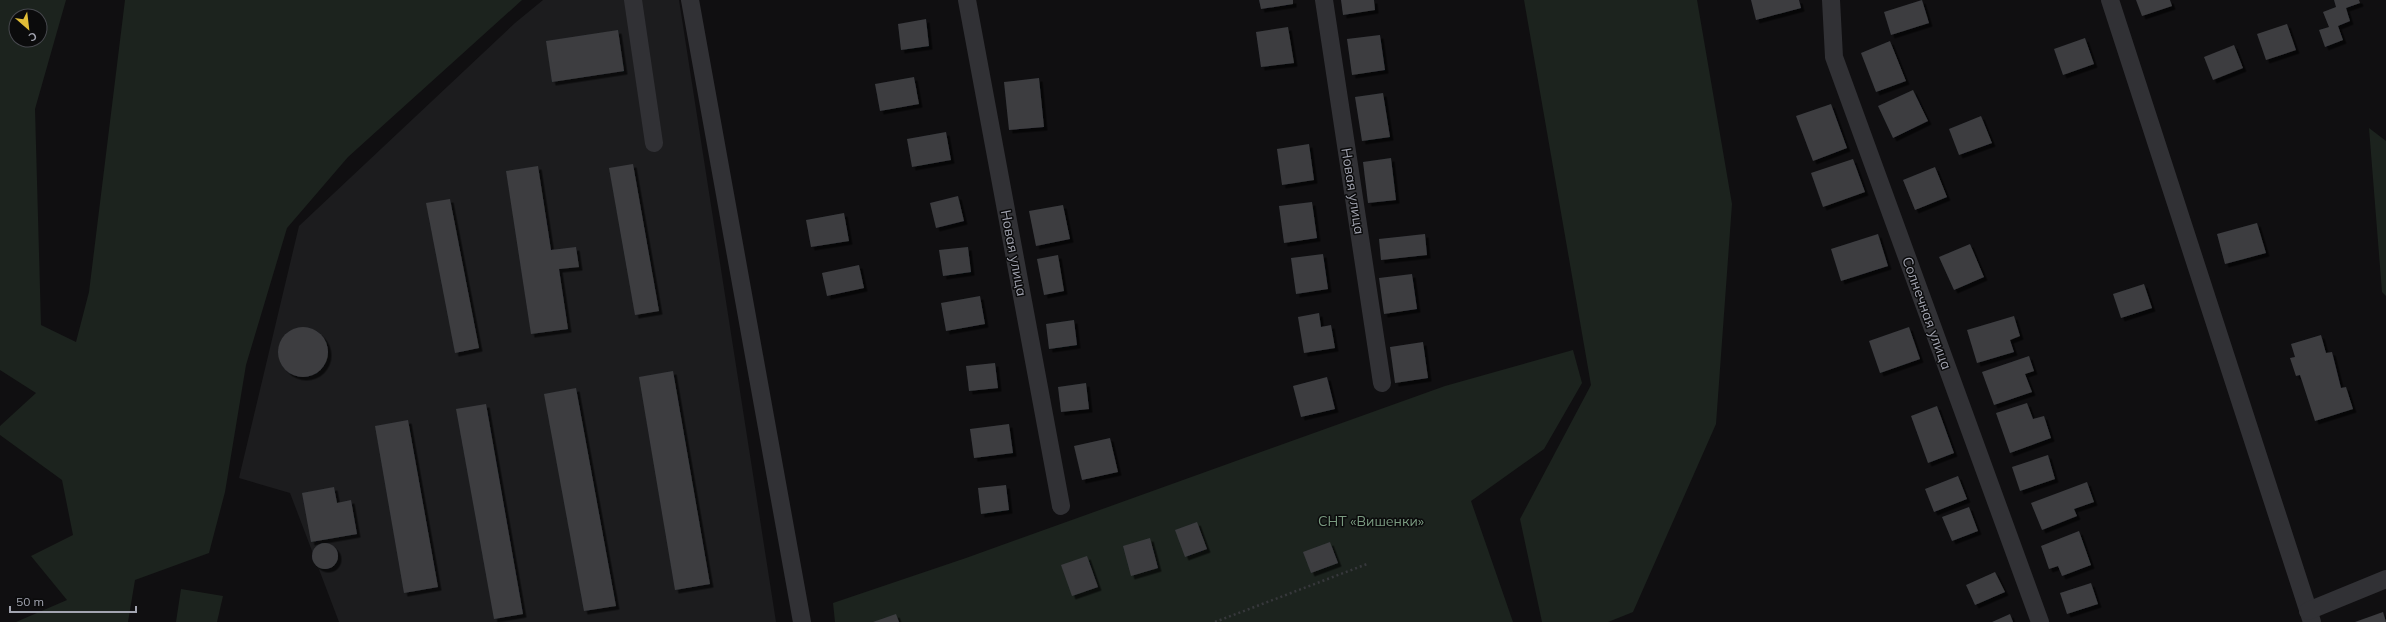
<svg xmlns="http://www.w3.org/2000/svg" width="2386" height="622" font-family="Mulish,sans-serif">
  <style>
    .built { fill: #1c1c1e }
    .green { fill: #1c231e; fill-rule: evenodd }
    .building { fill: #3c3d41; filter: url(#shadow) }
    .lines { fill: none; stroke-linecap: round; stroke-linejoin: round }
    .path { stroke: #37383c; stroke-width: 2.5; stroke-dasharray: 2 3; stroke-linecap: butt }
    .minor { stroke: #313135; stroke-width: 18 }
    .labels { text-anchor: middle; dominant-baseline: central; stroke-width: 3; stroke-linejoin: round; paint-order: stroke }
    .street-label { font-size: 14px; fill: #a2a4b0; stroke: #0b0b0c }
    .park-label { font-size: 14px; fill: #7a9a80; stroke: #0b0b0c }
  </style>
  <defs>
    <filter id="shadow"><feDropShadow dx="3.5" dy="3.5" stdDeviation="0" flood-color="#0009"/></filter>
  </defs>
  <rect width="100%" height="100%" fill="#100f11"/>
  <path class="built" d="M543,0H679L776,622H339L290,493L239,478L299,226L515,23Z"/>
  <g class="green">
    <path d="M0,0H66L35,109L41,325L76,342L89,292L125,0H522L348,157L287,228L246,365L225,492L209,553L135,580L128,622H16L67,600L31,556L73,535L62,480L0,435V426L36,393L0,370ZM16,16H40V40H16Z"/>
    <path d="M1524,0H1697L1732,204L1716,424L1633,612L1608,622H1542L1520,519L1591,385Z"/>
    <path d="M2369,128L2386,141V296L2382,292Z"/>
    <path d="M1573,350L1582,383L1544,449L1471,501L1513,622H835L833,603L966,558L1445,386Z"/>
    <path d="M181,589L223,596L217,622H176Z"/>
  </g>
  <g class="building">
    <path d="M1259,0H1293V4L1261,9Z"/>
    <path d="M1341,0H1374L1375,10L1343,15Z"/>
    <path d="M1751,0H1799L1801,8L1756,20Z"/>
    <path d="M1922,0L1929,23L1891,35L1884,12Z"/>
    <path d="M2136,0H2170L2172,6L2142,16Z"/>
    <path d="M2334,0H2359L2360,3L2346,8L2350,21L2338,26L2343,40L2325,47L2319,30L2329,27L2323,12L2336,7Z"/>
    <path d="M926,19L929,46L901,50L898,24Z"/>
    <path d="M2287,24L2296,50L2266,60L2257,34Z"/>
    <path d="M1288,27L1294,63L1261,67L1256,32Z"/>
    <path d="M618,30L624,71L552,82L546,41Z"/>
    <path d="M1380,35L1385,70L1352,75L1347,39Z"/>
    <path d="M2085,38L2094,64L2063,75L2054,49Z"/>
    <path d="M1890,41L1906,81L1876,92L1861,53Z"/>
    <path d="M2234,45L2243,68L2213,80L2204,57Z"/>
    <path d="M914,77L919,104L880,111L875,84Z"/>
    <path d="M1039,78L1044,127L1009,130L1004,82Z"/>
    <path d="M1913,90L1928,121L1893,138L1878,106Z"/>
    <path d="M1383,93L1390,137L1362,141L1355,97Z"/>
    <path d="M1831,104L1847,148L1813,161L1796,116Z"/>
    <path d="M1981,116L1992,143L1959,155L1949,129Z"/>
    <path d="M946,132L951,160L912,167L907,139Z"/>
    <path d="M1309,144L1314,180L1282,185L1277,149Z"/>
    <path d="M1391,158L1396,200L1368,203L1363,162Z"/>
    <path d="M1853,159L1865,192L1823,207L1811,173Z"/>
    <path d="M633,164L659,311L635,315L609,168Z"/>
    <path d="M538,166L551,250L576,247L579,267L559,269L568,329L531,334L506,171Z"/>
    <path d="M1935,167L1947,197L1915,210L1903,180Z"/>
    <path d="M958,196L964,221L936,228L930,203Z"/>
    <path d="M450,199L479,348L455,353L426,203Z"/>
    <path d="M1312,202L1317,238L1284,243L1279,206Z"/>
    <path d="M1063,205L1070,239L1036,246L1029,211Z"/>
    <path d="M844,213L849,241L811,247L806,220Z"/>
    <path d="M2257,223L2266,253L2225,264L2217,234Z"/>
    <path d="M1425,234L1427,255L1381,260L1379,239Z"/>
    <path d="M1878,234L1888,266L1841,281L1831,249Z"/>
    <path d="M1970,244L1984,277L1954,290L1939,257Z"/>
    <path d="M968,247L971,272L943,276L939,250Z"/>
    <path d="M1323,254L1328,289L1296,294L1291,258Z"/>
    <path d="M1058,255L1064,291L1044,295L1037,259Z"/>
    <path d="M859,265L864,288L827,296L822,273Z"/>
    <path d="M1412,274L1417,309L1384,314L1379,278Z"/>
    <path d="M2144,284L2152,308L2121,318L2113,294Z"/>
    <path d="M980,296L985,324L946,331L941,303Z"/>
    <path d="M1319,313L1321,327L1331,325L1335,348L1304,353L1298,317Z"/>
    <path d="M2014,316L2020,336L2010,340L2014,352L1977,363L1967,330Z"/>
    <path d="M1074,320L1077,345L1049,349L1046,324Z"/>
    <circle cx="303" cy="352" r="25"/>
    <path d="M1909,327L1920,359L1880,373L1869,341Z"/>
    <path d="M2321,335L2326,353L2332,352L2341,388L2346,387L2353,409L2315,421L2300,375L2296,376L2290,358L2295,357L2291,344Z"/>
    <path d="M1423,342L1428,378L1395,383L1390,347Z"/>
    <path d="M2029,356L2034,371L2025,374L2032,392L1994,405L1982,372Z"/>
    <path d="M995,363L998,388L969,391L966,366Z"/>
    <path d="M673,371L710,584L675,590L639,377Z"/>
    <path d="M1327,377L1335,409L1301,417L1293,386Z"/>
    <path d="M1086,383L1089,409L1061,412L1058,387Z"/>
    <path d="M576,388L616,606L584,611L544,394Z"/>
    <path d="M2027,403L2033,419L2044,416L2051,438L2010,453L1996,413Z"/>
    <path d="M486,404L523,614L494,619L456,409Z"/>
    <path d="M1937,406L1954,453L1928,463L1911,416Z"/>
    <path d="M408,420L438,587L404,593L375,426Z"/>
    <path d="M1009,424L1013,453L974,458L970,429Z"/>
    <path d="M1110,438L1118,472L1082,480L1074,446Z"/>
    <path d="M2048,455L2055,479L2020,491L2012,467Z"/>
    <path d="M1958,476L1967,499L1934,512L1925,489Z"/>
    <path d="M2087,482L2094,502L2074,509L2077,516L2042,530L2031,503Z"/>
    <path d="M1006,485L1009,510L981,514L978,488Z"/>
    <path d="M334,487L337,503L351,500L357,534L311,542L302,493Z"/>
    <path d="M1969,507L1978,531L1952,541L1942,517Z"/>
    <path d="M1197,522L1207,549L1185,557L1175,530Z"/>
    <path d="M2079,531L2091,565L2062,576L2058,566L2049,569L2041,546Z"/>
    <path d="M1150,538L1158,568L1131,576L1123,546Z"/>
    <path d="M1330,542L1338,563L1311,573L1303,552Z"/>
    <circle cx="325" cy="556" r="13"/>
    <path d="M1087,556L1098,587L1072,596L1061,565Z"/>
    <path d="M1995,572L2005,592L1975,605L1966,585Z"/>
    <path d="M2091,583L2098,604L2067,614L2060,593Z"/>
    <path d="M2383,612L2386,622H2355Z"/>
    <path d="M896,614L899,622H873Z"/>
    <path d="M2010,614L2013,622H1992Z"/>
  </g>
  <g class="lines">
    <path class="path" d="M1215,622L1367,564"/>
    <g class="minor">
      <path d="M633,0L654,143"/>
      <path d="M690,0L802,622"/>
      <path d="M967,0L1061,506"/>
      <path d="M1324,0L1382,383"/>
      <path d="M1831,0L1834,57L2040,622"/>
      <path d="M2110,0L2312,622"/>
      <path d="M2308,611L2386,579"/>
    </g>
  </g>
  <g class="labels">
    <g class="street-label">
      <text transform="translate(1353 191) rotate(81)">Новая улица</text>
      <text transform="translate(1014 253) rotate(79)">Новая улица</text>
      <text transform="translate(1927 313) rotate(70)">Солнечная улица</text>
    </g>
    <g class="park-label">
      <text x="1371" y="521">СНТ «Вишенки»</text>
    </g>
  </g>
  <g transform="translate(28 28) rotate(152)"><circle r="19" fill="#0b0b0c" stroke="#47484e"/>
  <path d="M0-3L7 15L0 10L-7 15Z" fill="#e1bd37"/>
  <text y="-6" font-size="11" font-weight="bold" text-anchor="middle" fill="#a2a4b0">С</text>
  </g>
  <path d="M10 606v6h126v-6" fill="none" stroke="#a2a4b0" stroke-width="2"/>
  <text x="16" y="606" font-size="12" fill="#a2a4b0" stroke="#0b0b0c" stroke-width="3" paint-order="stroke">50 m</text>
</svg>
